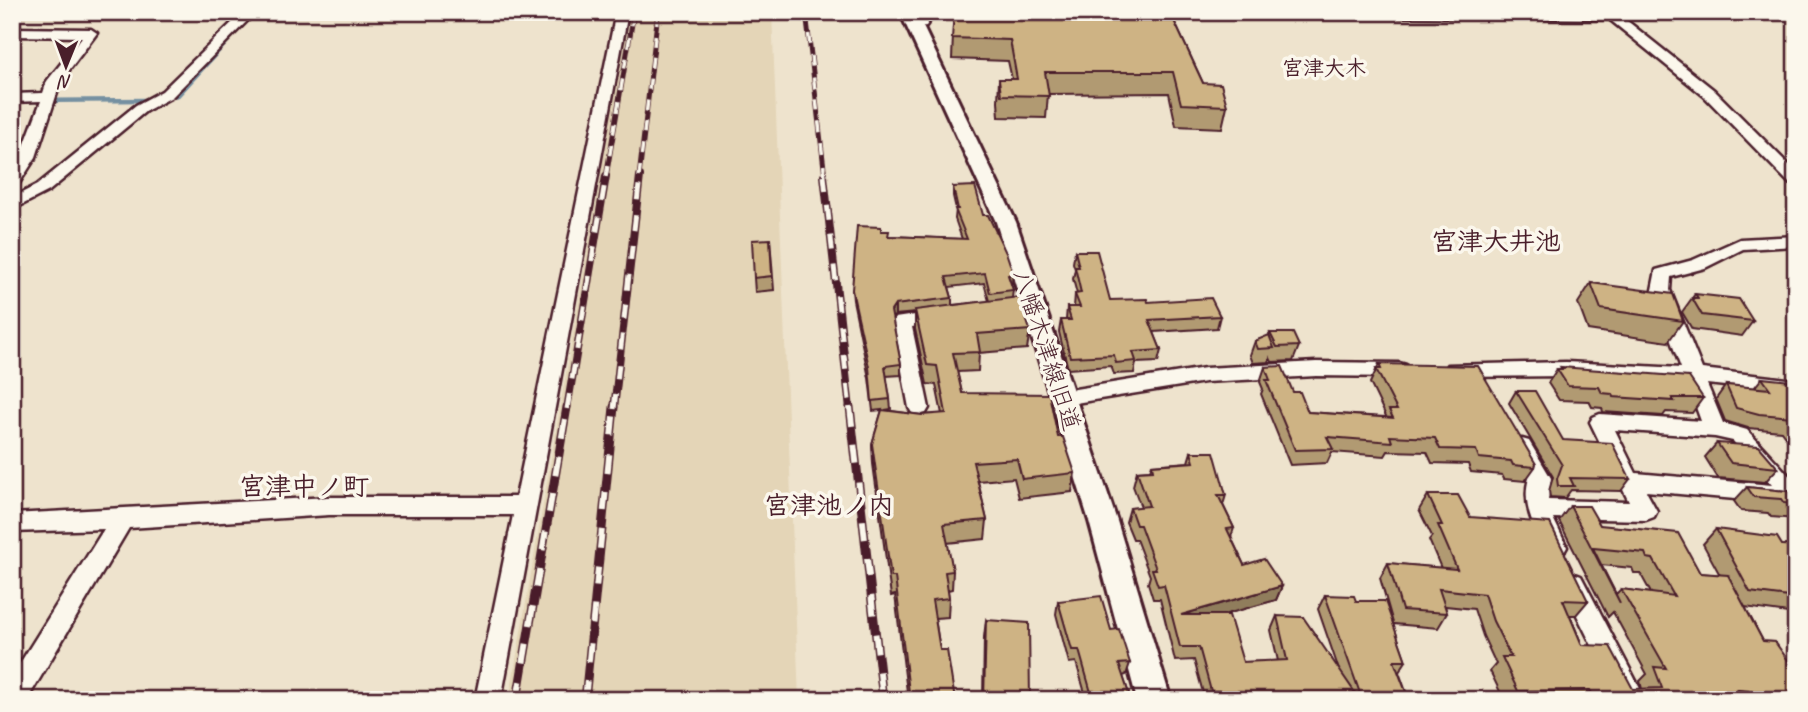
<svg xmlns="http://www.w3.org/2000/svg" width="1808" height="712" font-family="Caveat,'Klee One',sans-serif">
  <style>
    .built { fill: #e4d5b7 }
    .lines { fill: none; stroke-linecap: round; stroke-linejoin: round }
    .stream { stroke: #7490a1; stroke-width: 4.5 }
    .minor-casing { stroke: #4a1f2b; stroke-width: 5 }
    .tertiary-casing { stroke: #4a1f2b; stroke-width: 6 }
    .minor { fill: #fbf7ec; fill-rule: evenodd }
    .tertiary { fill: #fbf7ec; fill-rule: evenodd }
    .rail-far2-casing { stroke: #4a1f2b; stroke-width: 5 }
    .rail-far1-casing { stroke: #4a1f2b; stroke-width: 8 }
    .rail-casing { stroke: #4a1f2b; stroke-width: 9 }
    .rail-far2 { stroke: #fbf7ec; stroke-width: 3.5; stroke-dasharray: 11; stroke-linecap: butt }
    .rail-far1 { stroke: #fbf7ec; stroke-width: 5; stroke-dasharray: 15; stroke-linecap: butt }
    .rail { stroke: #fbf7ec; stroke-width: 6; stroke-dasharray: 19; stroke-linecap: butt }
    .wall { fill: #b19a72; stroke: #4a1f2b; stroke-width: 2; fill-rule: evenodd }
    .shaded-wall { fill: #907d5c; stroke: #4a1f2b; stroke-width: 2 }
    .building { fill: #ceb384; stroke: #4a1f2b; stroke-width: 2 }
    .labels { text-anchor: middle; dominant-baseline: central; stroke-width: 7; stroke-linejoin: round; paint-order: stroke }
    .far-neighbourhood-label { font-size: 21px; font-weight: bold; fill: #4a1f2b; stroke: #fbf7ec }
    .street-label { font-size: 24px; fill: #4a1f2b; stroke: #fbf7ec }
    .neighbourhood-label { font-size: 26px; font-weight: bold; fill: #4a1f2b; stroke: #fbf7ec }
  </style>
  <rect width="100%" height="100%" fill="#eee3cd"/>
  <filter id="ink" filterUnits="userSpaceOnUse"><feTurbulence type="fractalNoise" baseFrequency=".0143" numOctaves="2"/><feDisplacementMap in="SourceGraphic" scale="14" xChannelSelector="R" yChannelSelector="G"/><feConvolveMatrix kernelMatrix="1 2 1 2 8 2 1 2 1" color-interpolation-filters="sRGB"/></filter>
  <g filter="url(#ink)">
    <path class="built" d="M629,12H772L799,700H509Z"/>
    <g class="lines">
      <g class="stream">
        <path d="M167,97L178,95L245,22L259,12"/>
        <path d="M24,101L149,100"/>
      </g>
      <defs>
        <g id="minor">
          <path d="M243,12H256L172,97L146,111L49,191L12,210V198L37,185L136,105L162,91Z"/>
          <path d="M616,12H628L501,700H475L513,515H329L129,528L27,700H12V676L104,529L12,532V514L329,497H516Z"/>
          <path d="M924,12H936L926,26L910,28V22L918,20Z"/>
          <path d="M1341,12H1616L1714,90L1796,172V186L1790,184L1704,96L1609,19L1347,16Z"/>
          <path d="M12,28L91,29L97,33L61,81L36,157L18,185L12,187V170L20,157L41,101L12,102V94L43,93L47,81L82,37L12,36Z"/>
          <path d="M1796,236V246L1743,249L1705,268L1671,277L1670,290L1702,369L1796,380V394L1707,384L1723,423L1747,430L1796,483V507L1788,504L1779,494L1777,499L1769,502L1646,491L1657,511L1654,517L1646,520L1553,518L1567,547L1563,554L1555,557L1547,554C1535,530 1521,505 1529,478L1511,447L1515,441L1522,439L1529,441L1551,478L1548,500L1629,502L1590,422L1593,417L1600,414L1701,421L1687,382L1566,376L1454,377L1447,375L1444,370L1447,365L1566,362L1681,368L1652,290L1656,270L1693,260L1740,239ZM1615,430L1715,437L1733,441L1772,485L1636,473Z"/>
          <path d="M942,311L949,313L951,317L949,321L912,327L929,408L926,413L919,415L912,413L909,408L893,322L895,318Z"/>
          <path d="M1316,362L1399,363L1406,365L1409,370L1406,375L1399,377L1316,376L1205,382L1063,405L1056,403L1053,398L1056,393L1063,391L1205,368Z"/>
          <path d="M1573,573L1581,576L1646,700H1619L1561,583L1565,576Z"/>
        </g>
        <path id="tertiary" d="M900,12H916L1016,222L1117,521L1171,700H1137L1089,521L996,222Z"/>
      </defs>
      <use href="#minor" class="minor-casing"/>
      <use href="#tertiary" class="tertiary-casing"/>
      <use href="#minor" class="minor"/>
      <use href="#tertiary" class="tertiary"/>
      <defs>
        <g id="rail-far2">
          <path d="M806,12L825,177"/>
          <path d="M606,177L634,12"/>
          <path d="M639,177L658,12"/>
        </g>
        <g id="rail-far1">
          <path d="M824,176L850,409"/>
          <path d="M567,409L606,176"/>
          <path d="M614,409L640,176"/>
        </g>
        <g id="rail">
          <path d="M850,407L883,700"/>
          <path d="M517,700L567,407"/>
          <path d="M585,700L614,407"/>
        </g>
      </defs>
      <use href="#rail-far2" class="rail-far2-casing"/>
      <use href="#rail-far1" class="rail-far1-casing"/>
      <use href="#rail" class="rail-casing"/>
      <use href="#rail-far2" class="rail-far2"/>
      <use href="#rail-far1" class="rail-far1"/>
      <use href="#rail" class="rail"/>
    </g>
    <g class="wall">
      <path d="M954,12H1170L1203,83L1227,106L1222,128L1176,126L1169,93L1048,94L1046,118L999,117L998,101L999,79H1012L1008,61L952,59Z"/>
      <path d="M953,187L983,215L1013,273L1012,283L1011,284L1013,290L1012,298L1030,330L1027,349L979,353L978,371L957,372L962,393L1058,437L1075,473L1072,492L1019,498L1014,478L978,481L987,520L985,539L947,543L953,571L952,589L948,590L949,598L948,617L935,618L940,650L955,700H908L895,595L891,596L873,464L872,444L882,410L873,411L869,378L853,300L852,290L881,231L889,236L962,239L955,219L956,209L953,196ZM984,283L989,301L952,305V298L949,287ZM915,313V329L927,384L936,385L942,414L922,415L885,410L891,409L890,399L886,376L901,375V364L892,319L895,315Z"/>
      <path d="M770,239L774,290L755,292L754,278Z"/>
      <path d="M1075,251L1110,300L1148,302L1220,316L1217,328L1154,332L1161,350L1158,362L1136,363L1134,373L1114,374L1111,366L1068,369L1059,332L1061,320H1066L1067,307H1074L1075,294H1077L1073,279L1075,269L1073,263Z"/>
      <path d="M1591,283L1683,321L1668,342L1588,330L1578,303Z"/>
      <path d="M1695,294L1753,321L1742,336L1692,329L1682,312Z"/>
      <path d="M1270,333L1299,346L1293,361L1272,362L1270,358L1269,362L1253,363L1250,355L1255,341L1269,336Z"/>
      <path d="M1379,364L1535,467L1525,481L1504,479L1502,475L1471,472L1468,464L1432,463L1427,452L1388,451L1385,456L1332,452L1327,463L1290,465L1261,394L1263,389L1260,382L1265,367L1293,392L1308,412L1385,417L1386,416L1370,383Z"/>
      <path d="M1561,367L1703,398L1692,413L1666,412L1663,416L1603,412L1602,408L1592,407L1589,401L1559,400L1548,383L1557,369H1560Z"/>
      <path d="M1762,378L1796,389V451L1781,431L1748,428L1725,421L1716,399L1726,385L1754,388Z"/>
      <path d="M1516,391L1563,440L1630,479L1621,491L1571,490L1565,498L1550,497L1549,491L1553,477L1509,403Z"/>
      <path d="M1717,443L1778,468L1765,482L1718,478L1705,457Z"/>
      <path d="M1191,452L1226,495L1223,505L1234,528L1231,537L1244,565L1282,586L1276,600L1222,615L1243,662L1278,661L1271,630L1277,616L1339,670L1318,609L1325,595L1356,601L1393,623L1380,578L1388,563L1441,568L1429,540L1432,536L1419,510L1428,495L1470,517L1588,601L1576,615H1570L1582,645L1633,689H1642L1640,681L1647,674L1613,612L1608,617L1559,521L1570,506L1600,525L1700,573L1720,575L1703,544L1716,529L1782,545L1796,546V614L1745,607L1763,641L1790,663H1796V700H1504L1490,671L1496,664L1483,636L1474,609L1445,606L1447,613L1438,628L1393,624L1406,661L1399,672L1409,700H1205L1194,660L1175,661L1160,599H1153L1148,583L1150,576L1136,539H1133L1126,522L1130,508L1141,507L1133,486L1137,471L1150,470L1152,465L1188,462ZM1601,565L1632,568L1634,573H1640L1651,593L1621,589L1616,594Z"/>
      <path d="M1747,487L1796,492V519L1771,517L1768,513L1741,511L1734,501Z"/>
      <path d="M1058,601L1111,630L1130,663L1126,675L1123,676L1131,700H1087L1076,662L1069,663L1056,614Z"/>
      <path d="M986,620L1030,700H983L984,637Z"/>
    </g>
    <g class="shaded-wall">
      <path d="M1013,273L1012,283L1007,285L1008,275Z"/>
      <path d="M895,305V315L891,321V311Z"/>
      <path d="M1282,586L1276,600L1177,628L1181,615Z"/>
    </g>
    <g class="building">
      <path d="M954,12H1170L1203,83L1221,84L1227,106L1181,104L1173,72H1045L1049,96L1001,95L999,79H1017L1010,40L952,38Z"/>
      <path d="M975,186L983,215H988L1007,255L1013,273L1008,275L1013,290L990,293L985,273L946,277L952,298L895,305L891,311L901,364L885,366L890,399L872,401L869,367L852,290L857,226L881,227V231H889L888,236L967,239L955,209H958L953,187Z"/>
      <path d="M770,239L772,276L754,278L752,240Z"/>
      <path d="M1075,251H1097L1110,300L1147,299L1148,302L1211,298L1220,316L1149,320L1161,350L1133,352L1136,361L1116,363L1114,355L1070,357L1061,320H1071L1067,307H1080L1075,294L1081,293L1075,267H1079Z"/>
      <path d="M1591,283L1673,294L1683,321L1601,309Z"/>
      <path d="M1695,294L1739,299L1753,321L1702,315L1692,298H1698Z"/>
      <path d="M1019,297L1030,330L977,334L980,352L953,353L962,393L1049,394L1058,437H1063L1075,473L1022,479L1017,459L973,462L987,520L944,524L953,571L945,572L949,598L932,600L940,650H947L955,700H910L895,577H891L872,444L882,410L922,415L946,413L937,366L927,365L915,310Z"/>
      <path d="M1270,333H1293L1299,346L1277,347Z"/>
      <path d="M1269,335L1274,348L1258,349L1255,341Z"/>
      <path d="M1379,364L1478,366L1536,464L1535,467L1513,465L1511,461L1479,458L1476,450L1440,449L1435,438L1390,436L1392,442L1327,437L1333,449L1295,450L1266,380H1270L1265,367L1282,366L1293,392H1300L1308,412L1393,418L1389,410H1397L1376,369H1381Z"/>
      <path d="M1561,367L1689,377L1703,398H1672L1674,401L1613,397L1612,394L1602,393L1599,387L1568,386L1557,369H1563Z"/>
      <path d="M1762,378L1790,381L1796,389V421L1793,417L1759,414L1736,408L1726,385L1770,389Z"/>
      <path d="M1516,391H1535L1563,440L1612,443L1630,479L1570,478L1574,486H1558L1557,479L1562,465Z"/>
      <path d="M1717,443L1759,446L1778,468L1731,463Z"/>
      <path d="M1191,452H1214L1226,495H1218L1234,528L1227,529L1244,565L1264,559L1282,586L1181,615H1229L1243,662L1287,660L1277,616L1303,617L1358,697L1361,696L1325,595L1354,596L1356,601H1385L1406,661H1394L1409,700H1223L1221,691H1211L1199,647H1180L1164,585L1158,586L1152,569H1156L1140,525H1136L1130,508L1149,506L1137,471L1153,470L1152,465L1194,462Z"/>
      <path d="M1747,487L1796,492V504L1784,503L1781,499L1754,497Z"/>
      <path d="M1428,495H1458L1470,517L1550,523L1588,601L1563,600L1582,645L1610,646L1633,689L1662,688L1654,667L1666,668L1621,589L1674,596L1653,559L1647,558L1645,553L1593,548L1620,603L1570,506H1589L1600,525L1678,533L1700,573L1728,575L1763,641L1775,642L1790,663H1796V698L1795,696L1738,690L1744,700H1596L1590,690L1518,691L1502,657H1511L1493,621L1484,594L1439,589L1447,613L1402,610L1388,563L1457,569L1438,525H1442Z"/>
      <path d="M1716,529L1777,537L1782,545L1796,546V598L1750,592Z"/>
      <path d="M1101,596L1111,630L1119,629L1130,663L1119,664L1131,700H1096L1095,696H1092L1079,650H1072L1058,601Z"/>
      <path d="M986,620L1029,623L1030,700H984Z"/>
    </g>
  </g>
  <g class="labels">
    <g class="far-neighbourhood-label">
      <text x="1324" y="68">宮津大木</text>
    </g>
    <g class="street-label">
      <text transform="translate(1047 350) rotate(72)">八幡木津線旧道</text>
    </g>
    <g class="neighbourhood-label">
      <text x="1496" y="241">宮津大井池</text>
      <text x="304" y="486">宮津中ノ町</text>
      <text x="829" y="505">宮津池ノ内</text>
    </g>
  </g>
  <rect width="1808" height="712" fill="none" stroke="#fbf7ec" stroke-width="42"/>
  <rect x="21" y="21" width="1766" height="670" fill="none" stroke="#4a1f2b" stroke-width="2.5" filter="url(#ink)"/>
  <g transform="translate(66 66) rotate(181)" stroke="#fbf7ec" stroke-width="5" paint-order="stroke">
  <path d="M0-5L12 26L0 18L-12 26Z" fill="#4a1f2b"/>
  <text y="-10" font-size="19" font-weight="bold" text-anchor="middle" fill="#4a1f2b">N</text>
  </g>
</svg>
